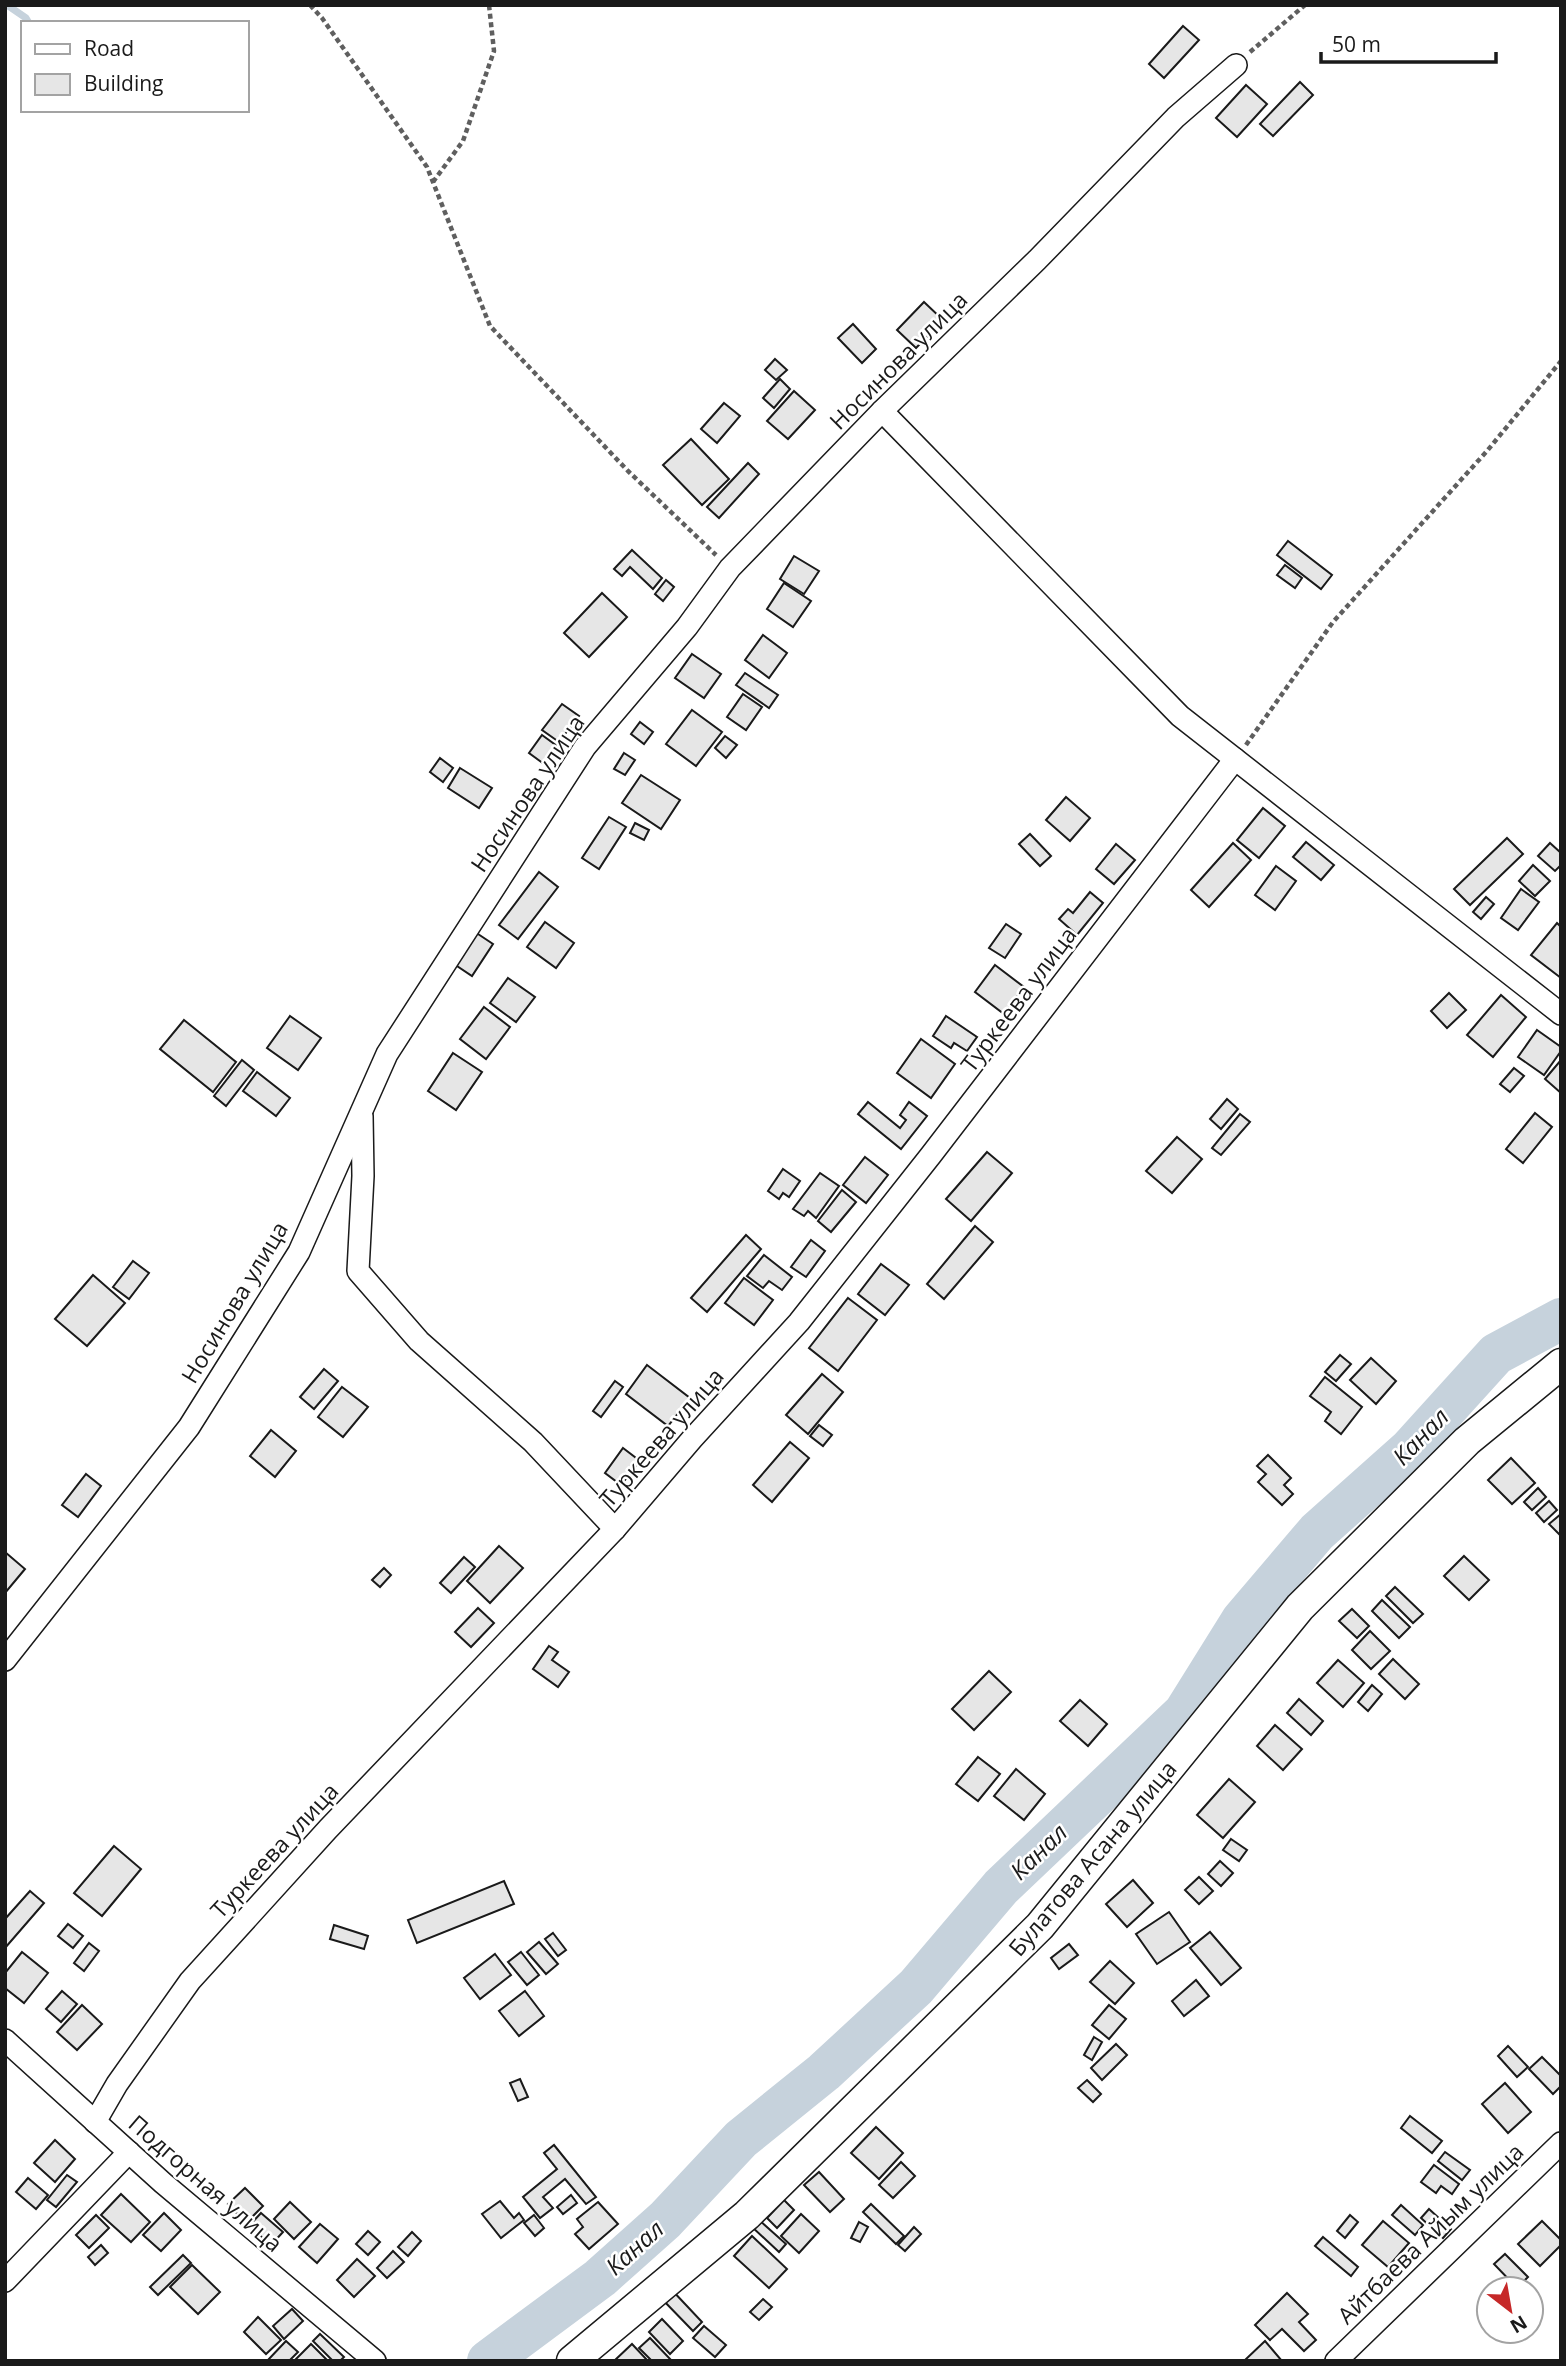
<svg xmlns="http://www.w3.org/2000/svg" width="1566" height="2366" font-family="'Open Sans',sans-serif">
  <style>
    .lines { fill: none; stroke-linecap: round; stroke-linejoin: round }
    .stream { stroke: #c6d2dc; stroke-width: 7 }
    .river { stroke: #c6d2dc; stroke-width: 42 }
    .building { fill: #e6e6e6; stroke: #1a1a1a; stroke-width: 2 }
    .street-casing { stroke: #1a1a1a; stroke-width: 24 }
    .secondary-casing { stroke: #1a1a1a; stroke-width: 33 }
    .path { stroke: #5f5f5f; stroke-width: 4.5; stroke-dasharray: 5 3.5; stroke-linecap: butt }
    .street { stroke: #fff; stroke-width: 21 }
    .secondary { stroke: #fff; stroke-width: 30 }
    .labels { text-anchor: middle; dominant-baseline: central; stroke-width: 5; stroke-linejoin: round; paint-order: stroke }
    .street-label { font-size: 23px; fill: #1a1a1a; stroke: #fff }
    .water-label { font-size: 24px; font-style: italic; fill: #1a1a1a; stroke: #fff }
  </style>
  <rect width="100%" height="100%" fill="#fff"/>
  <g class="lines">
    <path class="stream" d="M7,5L26,18L29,23"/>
    <path class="river" d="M488,2361L600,2278L665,2220L741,2139L824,2072L916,1987L1001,1887L1184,1713L1242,1620L1317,1532L1409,1450L1496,1354L1561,1319"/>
  </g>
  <g class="building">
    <path d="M1183,26L1199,40L1164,78L1149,64Z"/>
    <path d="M1300,82L1313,95L1273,136L1260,124Z"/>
    <path d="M1246,85L1267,104L1237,137L1216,118Z"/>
    <path d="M924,302L943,320L916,348L897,330Z"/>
    <path d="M853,324L876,349L862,363L838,338Z"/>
    <path d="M775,359L787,370L776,380L765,370Z"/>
    <path d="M780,379L790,389L774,408L763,398Z"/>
    <path d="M794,391L815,410L788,439L767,421Z"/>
    <path d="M724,403L740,416L717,443L701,429Z"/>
    <path d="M691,439L729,479L702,505L663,465Z"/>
    <path d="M748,463L759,474L719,518L707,507Z"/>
    <path d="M1288,541L1332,575L1321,589L1277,555Z"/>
    <path d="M632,550L662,578L653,589L630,567L622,576L614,569Z"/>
    <path d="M794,556L819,571L804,594L780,579Z"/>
    <path d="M1285,565L1302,578L1295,588L1277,575Z"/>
    <path d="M666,580L674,587L663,601L655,594Z"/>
    <path d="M784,583L811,601L793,627L767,609Z"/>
    <path d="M602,593L627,617L589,657L564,633Z"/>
    <path d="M763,635L787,653L769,678L745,660Z"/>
    <path d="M692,654L721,674L704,698L675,678Z"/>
    <path d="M745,673L778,695L769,708L736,685Z"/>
    <path d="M743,694L762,707L746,730L727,717Z"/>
    <path d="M562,704L579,716L559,742L542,730Z"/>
    <path d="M692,710L722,732L696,766L666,744Z"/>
    <path d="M640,722L653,732L644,744L631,734Z"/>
    <path d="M542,735L557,746L544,764L529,753Z"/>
    <path d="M725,736L737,745L726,758L715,748Z"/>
    <path d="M624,753L635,760L625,775L614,769Z"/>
    <path d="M440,758L453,768L443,782L430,772Z"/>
    <path d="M460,768L492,788L479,808L448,788Z"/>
    <path d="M641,775L680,800L661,829L622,803Z"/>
    <path d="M1066,797L1090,818L1070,841L1046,820Z"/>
    <path d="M1263,808L1285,826L1259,858L1237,840Z"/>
    <path d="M609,817L626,827L599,869L582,858Z"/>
    <path d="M635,823L649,830L644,840L630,833Z"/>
    <path d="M1030,834L1051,856L1040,866L1019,844Z"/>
    <path d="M1507,838L1523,854L1470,905L1454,889Z"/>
    <path d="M1306,842L1334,865L1321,880L1293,857Z"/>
    <path d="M1233,843L1251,860L1209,907L1191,890Z"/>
    <path d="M1550,843L1561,853V865L1555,871L1538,856Z"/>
    <path d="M1116,844L1135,860L1114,884L1096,869Z"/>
    <path d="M1533,865L1550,881L1535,896L1519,881Z"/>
    <path d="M1276,866L1296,881L1275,910L1255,895Z"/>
    <path d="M539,872L558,887L518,939L499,925Z"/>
    <path d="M1521,889L1539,902L1518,930L1501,918Z"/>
    <path d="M1090,892L1103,903L1077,935L1059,919L1068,909L1073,913Z"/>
    <path d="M1486,897L1494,904L1481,919L1473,912Z"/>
    <path d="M545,922L574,943L556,968L527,947Z"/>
    <path d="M1557,923L1561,927V978L1531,955Z"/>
    <path d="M1006,924L1021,934L1005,958L989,948Z"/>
    <path d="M475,932L493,944L472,976L454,964Z"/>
    <path d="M995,965L1024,987L1004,1014L975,992Z"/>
    <path d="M508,978L535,997L516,1022L490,1003Z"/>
    <path d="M1449,993L1466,1010L1447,1028L1431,1011Z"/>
    <path d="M1501,995L1526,1017L1493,1057L1467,1035Z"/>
    <path d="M484,1007L510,1027L486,1059L460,1039Z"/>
    <path d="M290,1016L321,1038L298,1070L267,1048Z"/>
    <path d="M946,1016L977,1037L967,1051L954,1043L951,1048L933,1036Z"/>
    <path d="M184,1020L236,1062L213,1092L160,1049Z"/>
    <path d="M1537,1030L1561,1047V1051L1544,1075L1518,1057Z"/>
    <path d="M921,1039L955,1064L931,1098L897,1073Z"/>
    <path d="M453,1053L482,1072L456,1110L428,1091Z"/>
    <path d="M242,1060L254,1070L226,1106L214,1096Z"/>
    <path d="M1561,1060V1093L1545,1079Z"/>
    <path d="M1514,1068L1524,1076L1510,1092L1500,1084Z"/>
    <path d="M257,1072L290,1098L276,1116L243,1091Z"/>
    <path d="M1227,1099L1238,1109L1221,1129L1210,1119Z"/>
    <path d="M868,1102L900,1128L906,1120L900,1115L909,1102L927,1116L901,1149L858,1114Z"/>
    <path d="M1535,1113L1552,1127L1523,1163L1506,1149Z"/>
    <path d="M1240,1114L1250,1122L1221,1155L1212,1148Z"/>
    <path d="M1177,1137L1202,1159L1172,1193L1146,1171Z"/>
    <path d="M987,1152L1012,1173L971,1221L946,1199Z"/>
    <path d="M865,1157L888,1175L866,1203L843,1185Z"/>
    <path d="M783,1169L800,1181L789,1197L783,1193L779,1199L768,1191Z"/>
    <path d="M820,1173L839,1186L816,1218L808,1211L804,1216L793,1209Z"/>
    <path d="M842,1190L856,1202L831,1232L818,1221Z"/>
    <path d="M975,1226L993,1242L944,1299L927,1284Z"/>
    <path d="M746,1235L761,1249L707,1312L691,1298Z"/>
    <path d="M811,1240L825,1251L806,1277L791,1267Z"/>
    <path d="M764,1255L792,1277L782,1290L769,1281L763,1288L747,1276Z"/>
    <path d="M133,1261L149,1273L129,1299L113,1287Z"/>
    <path d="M881,1264L909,1285L885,1315L858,1294Z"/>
    <path d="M93,1275L125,1303L87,1346L55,1319Z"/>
    <path d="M744,1278L773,1300L754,1325L725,1303Z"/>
    <path d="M848,1298L877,1320L838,1371L809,1348Z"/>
    <path d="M1340,1355L1351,1364L1336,1381L1325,1372Z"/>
    <path d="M1371,1358L1396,1381L1376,1404L1350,1380Z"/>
    <path d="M647,1365L690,1398L668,1426L626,1394Z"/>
    <path d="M324,1369L338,1381L314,1409L300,1397Z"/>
    <path d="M822,1374L843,1392L808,1434L786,1415Z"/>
    <path d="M1325,1377L1362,1407L1341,1434L1325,1421L1331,1412L1310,1396Z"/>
    <path d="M615,1381L623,1387L601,1417L593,1411Z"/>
    <path d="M342,1387L368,1407L343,1437L318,1417Z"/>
    <path d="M819,1425L832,1435L823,1446L810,1436Z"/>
    <path d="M271,1430L296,1451L275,1477L250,1456Z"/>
    <path d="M790,1442L809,1458L772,1502L753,1485Z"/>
    <path d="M623,1448L640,1461L621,1485L605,1473Z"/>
    <path d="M1268,1455L1291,1478L1284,1485L1293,1494L1282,1505L1258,1482L1266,1474L1257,1466Z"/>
    <path d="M1511,1458L1535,1483L1512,1504L1488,1480Z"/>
    <path d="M86,1474L101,1486L78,1517L62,1505Z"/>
    <path d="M1538,1488L1546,1497L1532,1510L1524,1502Z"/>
    <path d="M1549,1501L1557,1510L1544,1522L1536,1513Z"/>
    <path d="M1561,1514V1536L1549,1524Z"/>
    <path d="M499,1546L523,1568L490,1603L467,1581Z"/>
    <path d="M5,1552L25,1569L5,1593Z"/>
    <path d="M1464,1556L1489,1580L1469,1600L1444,1576Z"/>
    <path d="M464,1557L475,1567L451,1593L440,1583Z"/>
    <path d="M384,1568L391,1575L380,1587L372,1580Z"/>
    <path d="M1395,1587L1423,1614L1413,1623L1386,1596Z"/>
    <path d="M1382,1600L1410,1627L1399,1638L1372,1611Z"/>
    <path d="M478,1608L494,1623L471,1647L455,1632Z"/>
    <path d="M1352,1609L1369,1626L1357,1638L1339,1621Z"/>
    <path d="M1370,1631L1390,1651L1371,1669L1352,1650Z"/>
    <path d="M549,1646L558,1652L552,1660L569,1672L558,1687L533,1669Z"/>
    <path d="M1393,1659L1419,1684L1405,1699L1379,1674Z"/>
    <path d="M1338,1660L1364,1683L1343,1707L1317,1683Z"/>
    <path d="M989,1671L1011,1692L974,1730L952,1709Z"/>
    <path d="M1372,1685L1382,1694L1368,1711L1358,1702Z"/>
    <path d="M1299,1699L1323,1721L1311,1735L1287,1713Z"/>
    <path d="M1080,1700L1107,1724L1088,1746L1060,1721Z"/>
    <path d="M1275,1725L1302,1749L1283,1770L1257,1746Z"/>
    <path d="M978,1757L1000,1774L978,1801L956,1784Z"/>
    <path d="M1016,1769L1045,1794L1024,1820L994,1796Z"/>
    <path d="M1229,1779L1255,1802L1223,1838L1197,1815Z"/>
    <path d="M1231,1839L1247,1850L1239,1861L1223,1850Z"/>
    <path d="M114,1846L141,1869L102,1916L74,1893Z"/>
    <path d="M1220,1861L1233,1873L1221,1886L1208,1874Z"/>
    <path d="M1199,1877L1213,1891L1199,1904L1185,1890Z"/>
    <path d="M1133,1880L1153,1903L1127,1927L1106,1904Z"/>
    <path d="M504,1881L514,1904L417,1943L408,1920Z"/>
    <path d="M30,1891L44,1903L5,1948V1919Z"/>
    <path d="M1169,1912L1190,1942L1157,1964L1136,1934Z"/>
    <path d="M68,1924L83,1936L73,1948L58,1936Z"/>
    <path d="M334,1925L368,1936L364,1949L330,1939Z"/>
    <path d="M1210,1932L1241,1968L1221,1985L1190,1948Z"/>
    <path d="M553,1933L566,1950L558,1956L545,1939Z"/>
    <path d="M539,1942L558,1964L546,1974L527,1952Z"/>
    <path d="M89,1943L99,1951L84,1971L74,1963Z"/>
    <path d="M1069,1944L1078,1955L1059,1969L1051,1958Z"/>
    <path d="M22,1952L48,1973L24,2003L5,1988V1973Z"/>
    <path d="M521,1952L539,1975L527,1985L508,1962Z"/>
    <path d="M495,1954L511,1975L480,1999L464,1978Z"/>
    <path d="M1110,1961L1134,1983L1115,2004L1090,1982Z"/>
    <path d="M1196,1980L1209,1996L1184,2016L1172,2001Z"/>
    <path d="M62,1991L77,2004L61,2022L46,2009Z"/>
    <path d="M525,1991L544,2016L519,2036L499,2011Z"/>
    <path d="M82,2005L102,2024L77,2050L57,2032Z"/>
    <path d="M1109,2005L1126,2019L1109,2039L1092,2025Z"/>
    <path d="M1094,2037L1102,2042L1092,2060L1084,2055Z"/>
    <path d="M1116,2044L1127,2055L1102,2080L1091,2068Z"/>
    <path d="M1508,2046L1528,2067L1517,2077L1498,2056Z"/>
    <path d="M1542,2057L1561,2076V2086L1553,2094L1529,2069Z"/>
    <path d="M520,2079L528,2097L518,2101L510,2083Z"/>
    <path d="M1087,2080L1101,2094L1093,2102L1078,2088Z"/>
    <path d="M1505,2083L1531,2112L1508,2133L1482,2104Z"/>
    <path d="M1410,2116L1442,2141L1432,2153L1401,2128Z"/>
    <path d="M876,2127L903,2153L879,2179L851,2153Z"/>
    <path d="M55,2140L75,2159L55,2182L34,2163Z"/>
    <path d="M554,2145L596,2197L586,2204L565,2179L543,2197L553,2208L540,2218L523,2197L557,2169L544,2153Z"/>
    <path d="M1445,2152L1470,2170L1462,2180L1438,2161Z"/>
    <path d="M901,2162L915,2176L893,2198L879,2185Z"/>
    <path d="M1434,2165L1459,2184L1452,2194L1441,2186L1436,2193L1421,2182Z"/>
    <path d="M819,2172L844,2199L830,2212L804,2185Z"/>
    <path d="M67,2175L77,2182L56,2207L47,2200Z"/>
    <path d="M28,2178L48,2195L36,2209L16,2192Z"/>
    <path d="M245,2188L263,2206L246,2223L228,2204Z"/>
    <path d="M121,2194L150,2222L131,2242L101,2215Z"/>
    <path d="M571,2195L577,2203L563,2214L557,2207Z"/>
    <path d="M784,2200L794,2210L777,2228L767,2218Z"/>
    <path d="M500,2201L514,2218L519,2213L524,2220L501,2238L482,2214Z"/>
    <path d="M290,2202L311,2222L294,2239L274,2219Z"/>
    <path d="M598,2202L618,2224L589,2249L575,2234L583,2227L577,2219Z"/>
    <path d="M871,2204L904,2236L896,2244L863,2212Z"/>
    <path d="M1401,2205L1423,2225L1415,2235L1392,2215Z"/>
    <path d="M1429,2209L1451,2229L1443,2238L1421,2218Z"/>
    <path d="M164,2213L181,2230L161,2251L143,2235Z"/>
    <path d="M261,2213L283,2232L271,2245L249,2226Z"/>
    <path d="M801,2214L819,2231L799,2253L781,2236Z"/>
    <path d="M96,2215L109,2228L89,2248L76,2235Z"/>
    <path d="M534,2215L544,2228L535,2236L524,2223Z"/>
    <path d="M1350,2215L1358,2222L1345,2238L1337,2231Z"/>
    <path d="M758,2219L786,2244L779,2252L751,2226Z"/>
    <path d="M1383,2221L1409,2243L1388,2267L1362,2245Z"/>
    <path d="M1542,2221L1561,2240V2245L1540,2266L1518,2244Z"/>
    <path d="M859,2222L868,2227L860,2242L851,2238Z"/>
    <path d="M320,2224L338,2239L317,2263L299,2247Z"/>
    <path d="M914,2227L921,2234L905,2251L898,2245Z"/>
    <path d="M368,2231L380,2242L368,2255L356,2244Z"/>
    <path d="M412,2232L421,2241L408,2256L398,2247Z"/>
    <path d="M752,2236L787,2269L769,2288L734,2256Z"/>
    <path d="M1323,2237L1358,2267L1351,2276L1315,2246Z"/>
    <path d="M101,2245L108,2253L95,2265L88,2257Z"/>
    <path d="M393,2251L404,2262L387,2278L377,2268Z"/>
    <path d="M1505,2254L1528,2277L1517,2288L1494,2264Z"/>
    <path d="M183,2255L191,2263L158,2295L150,2287Z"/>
    <path d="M357,2259L375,2276L354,2297L337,2280Z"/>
    <path d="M192,2265L220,2292L198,2314L170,2287Z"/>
    <path d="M670,2288L702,2322L693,2331L660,2297Z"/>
    <path d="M1287,2293L1308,2314L1299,2322L1316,2340L1304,2351L1282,2329L1270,2340L1255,2325Z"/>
    <path d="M763,2299L772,2307L759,2320L750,2312Z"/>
    <path d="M292,2309L303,2321L284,2339L273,2326Z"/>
    <path d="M258,2317L281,2340L266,2354L244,2332Z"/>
    <path d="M662,2319L683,2341L670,2354L649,2332Z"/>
    <path d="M704,2326L726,2345L715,2357L693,2338Z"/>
    <path d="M320,2334L344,2357L340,2361H333L313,2341Z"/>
    <path d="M650,2338L672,2361H652L639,2348Z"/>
    <path d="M286,2341L298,2352L289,2361H267Z"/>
    <path d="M1265,2341L1282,2361H1246L1245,2360Z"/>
    <path d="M311,2344L328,2361H294Z"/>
    <path d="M632,2344L648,2361H614Z"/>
  </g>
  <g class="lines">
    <defs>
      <g id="street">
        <path d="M882,411L1180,716L1561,1014"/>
        <path d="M362,1116L363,1176L358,1271L419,1341L533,1442L615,1529"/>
        <path d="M5,1660L189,1427L299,1252L387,1054L585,747L687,627L730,568L882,411L1037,260L1176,117L1236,65"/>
        <path d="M5,2040L163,2183L375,2361"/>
        <path d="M95,2122L117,2084L190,1981L328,1829L615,1529L692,1439L799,1322L931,1155L1235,759"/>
        <path d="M5,2281L129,2152"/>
        <path d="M1336,2361L1561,2143"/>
      </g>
      <path id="secondary" d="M572,2361L747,2215L1040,1926L1300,1607L1467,1441L1561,1364"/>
    </defs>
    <use href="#street" class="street-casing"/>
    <use href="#secondary" class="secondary-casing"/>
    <g class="path">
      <path d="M310,5L322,18L427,167L490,326L628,471L716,555"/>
      <path d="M1250,52L1305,5"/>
      <path d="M433,182L463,141L494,51L489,5"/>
      <path d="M1246,745L1333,622L1487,451L1561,361"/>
    </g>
    <use href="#street" class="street"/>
    <use href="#secondary" class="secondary"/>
  </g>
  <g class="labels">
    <g class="street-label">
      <text transform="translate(898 360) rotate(-45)">Носинова улица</text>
      <text transform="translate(527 793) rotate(-56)">Носинова улица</text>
      <text transform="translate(1018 999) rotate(-53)">Туркеева улица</text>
      <text transform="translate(234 1302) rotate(-59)">Носинова улица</text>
      <text transform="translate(661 1437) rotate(-49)">Туркеева улица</text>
      <text transform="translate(274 1850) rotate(-47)">Туркеева улица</text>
      <text transform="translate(1092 1858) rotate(-50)">Булатова Асана улица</text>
      <text transform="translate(206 2183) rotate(41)">Подгорная улица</text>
      <text transform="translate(1430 2233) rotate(-44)">Айтбаева Айым улица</text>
    </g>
    <g class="water-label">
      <text transform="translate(1420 1436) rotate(-46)">Канал</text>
      <text transform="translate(1038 1851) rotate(-44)">Канал</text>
      <text transform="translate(634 2247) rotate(-42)">Канал</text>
    </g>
  </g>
  <rect width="1566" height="2366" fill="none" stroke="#1a1a1a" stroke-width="14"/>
  <rect x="21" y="21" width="228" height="91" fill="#ffffff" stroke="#a3a3a3" stroke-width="2"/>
  <rect x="35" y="44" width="35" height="10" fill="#ffffff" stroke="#a3a3a3" stroke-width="2"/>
  <text x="84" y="56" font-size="21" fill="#1a1a1a">Road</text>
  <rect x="35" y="74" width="35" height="21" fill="#e6e6e6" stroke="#a3a3a3" stroke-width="2"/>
  <text x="84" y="91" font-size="21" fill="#1a1a1a">Building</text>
  <g transform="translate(1510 2310) rotate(149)"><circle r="33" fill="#ffffff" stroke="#a3a3a3" stroke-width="2"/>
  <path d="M0-5L12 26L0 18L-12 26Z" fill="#c62828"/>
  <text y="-10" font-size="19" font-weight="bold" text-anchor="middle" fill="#1a1a1a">N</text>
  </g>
  <path d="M1321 52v10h175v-10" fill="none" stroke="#1a1a1a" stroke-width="3.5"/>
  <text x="1332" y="52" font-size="21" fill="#1a1a1a" stroke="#ffffff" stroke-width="5" paint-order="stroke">50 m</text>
</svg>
